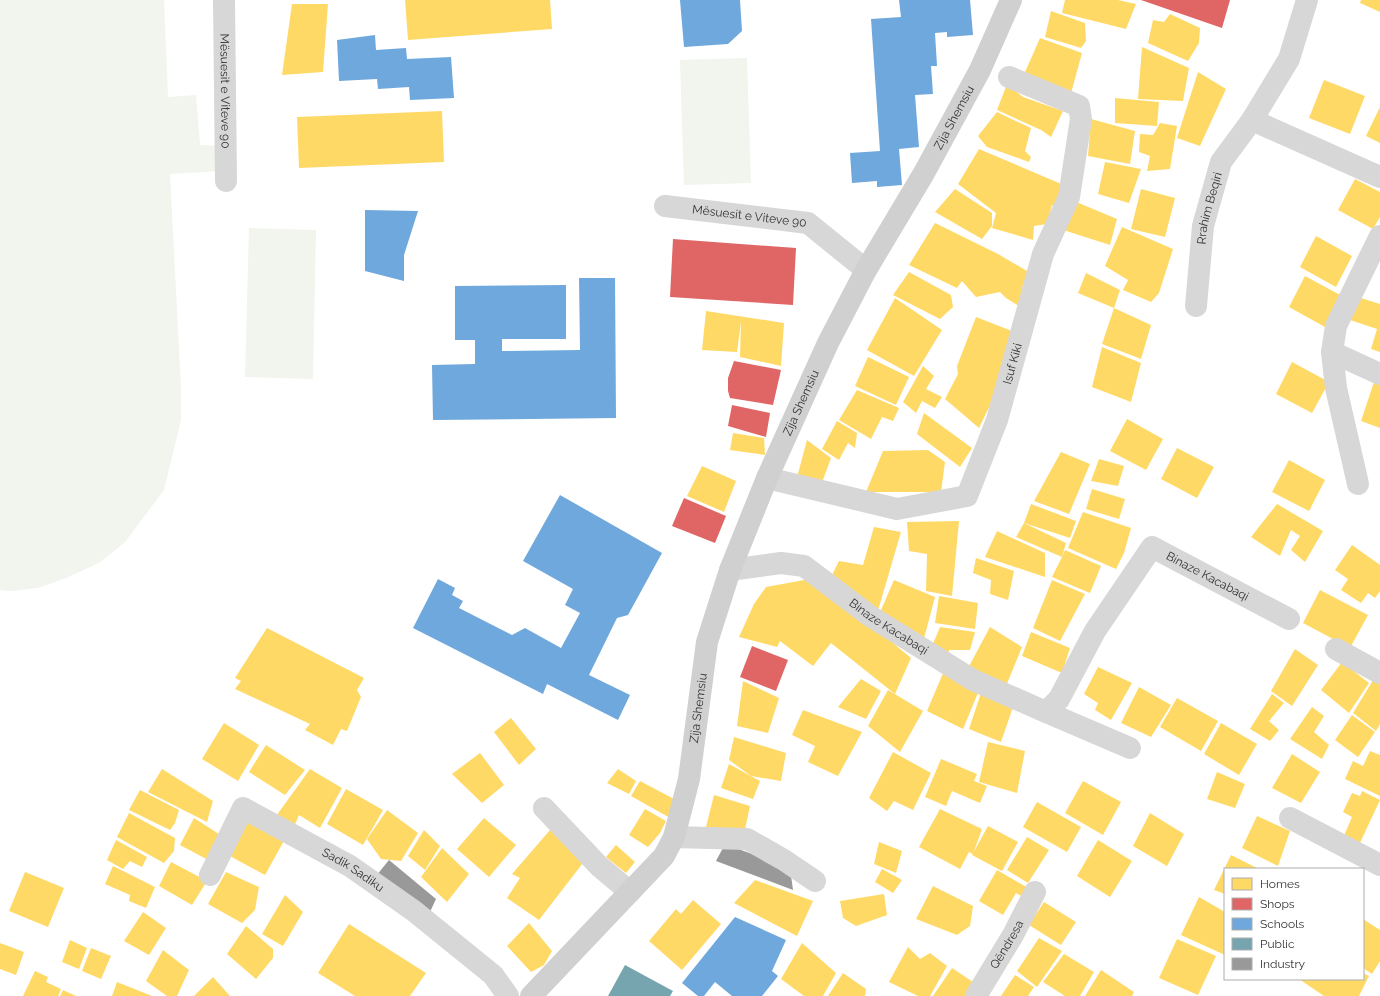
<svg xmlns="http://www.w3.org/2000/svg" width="1380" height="996" font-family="Raleway,sans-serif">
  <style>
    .green { fill: #f1f5ed }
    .homes { fill: #ffd966 }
    .shops { fill: #e06666 }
    .schools { fill: #6fa8dc }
    .public { fill: #76a5af }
    .industry { fill: #999 }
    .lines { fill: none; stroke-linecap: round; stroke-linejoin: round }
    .street { stroke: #d7d7d7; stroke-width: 22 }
    .secondary { stroke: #d0d0d0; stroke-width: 22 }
    .labels { text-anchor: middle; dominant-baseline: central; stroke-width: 4; stroke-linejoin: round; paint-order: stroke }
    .street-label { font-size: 12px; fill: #333; stroke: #fff }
  </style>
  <rect width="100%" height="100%" fill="#fff"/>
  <g class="green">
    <path d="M0,0H164L168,97L196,95L200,145L220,146L221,171L170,174L181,388V420L164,490L125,542L99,563L66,578L38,588L11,591L0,590Z"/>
    <path d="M747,58L751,183L684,185L680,60Z"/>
    <path d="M249,228L316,230L313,379L245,377Z"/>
  </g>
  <g class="homes">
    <path d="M405,0H550L552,29L408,40Z"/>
    <path d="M1065,0H1118L1136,4L1126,29L1062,13Z"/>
    <path d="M1361,0H1380V12L1360,3Z"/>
    <path d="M292,4H328L323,72L282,75Z"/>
    <path d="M1051,11L1085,23L1086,41L1081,48L1045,37Z"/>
    <path d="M1170,14L1200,28L1199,43L1188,61L1148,43L1153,20L1164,22Z"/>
    <path d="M1040,38L1082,53L1070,97L1022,79Z"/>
    <path d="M1142,47L1189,68L1183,101L1138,99Z"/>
    <path d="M1198,72L1226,89L1200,146L1177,138Z"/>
    <path d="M1324,80L1365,96L1350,134L1309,118Z"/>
    <path d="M1007,84L1023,97L1063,111L1051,137L1041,130L997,110Z"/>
    <path d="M1115,98L1159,102L1157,126L1115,123Z"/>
    <path d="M1380,107V143L1366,136Z"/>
    <path d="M442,111L444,162L299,168L297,117Z"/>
    <path d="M997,112L1031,128L1025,151L1031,157L1029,162L987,147L978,136Z"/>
    <path d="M1091,119L1135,131L1130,164L1088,156Z"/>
    <path d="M1160,123L1177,126L1170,169L1147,171L1150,156L1139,152L1140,134L1153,135Z"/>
    <path d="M979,149L1066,186L1060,209L1052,205L1047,224L1034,226L1033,240L992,228L996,213L958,184Z"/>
    <path d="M1105,162L1141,169L1129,203L1098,194Z"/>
    <path d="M1355,179L1380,192V217L1373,229L1338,210Z"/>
    <path d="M955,189L992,213V226L982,239L935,212Z"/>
    <path d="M1141,189L1175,198L1165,237L1131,229Z"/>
    <path d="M1074,201L1117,219L1110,245L1060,229Z"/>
    <path d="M935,223L998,254L1034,275L1031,290L1023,284L1019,306L1006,298L1000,292L976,297L962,281L957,288L909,265Z"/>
    <path d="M1122,227L1173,249L1159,293L1151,302L1123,290L1128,280L1105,266Z"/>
    <path d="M1316,236L1352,256L1336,287L1300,267Z"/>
    <path d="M909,272L951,295L953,307L940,319L893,295Z"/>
    <path d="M1086,273L1120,290L1114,308L1151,325L1141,359L1102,344L1114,308L1078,293Z"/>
    <path d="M1305,276L1342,296L1325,327L1289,307Z"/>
    <path d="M1358,297L1380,304V352L1371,349L1377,329L1350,320Z"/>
    <path d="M895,298L942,330L914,376L867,350Z"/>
    <path d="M706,311L784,323L781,366L740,357L741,321L737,352L702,350Z"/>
    <path d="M976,317L1017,333L995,395L979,428L945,399L958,374L957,366Z"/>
    <path d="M1102,347L1141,363L1131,402L1092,387Z"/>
    <path d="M868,357L909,377L896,405L855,386Z"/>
    <path d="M1292,362L1329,382L1312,413L1276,394Z"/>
    <path d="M923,366L934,376L926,389L942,397L935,408L922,401L916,413L903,402Z"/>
    <path d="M1374,382L1380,384V428L1361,421Z"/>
    <path d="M857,390L899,408L893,421L882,417L871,439L839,420Z"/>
    <path d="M924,413L972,448L960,467L917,434Z"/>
    <path d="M1127,419L1163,439L1146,470L1110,451Z"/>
    <path d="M837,421L857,433L855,448L848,443L839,460L822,449Z"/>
    <path d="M733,433L764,438L765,455L730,450Z"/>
    <path d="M807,440L831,458L820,488L796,481Z"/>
    <path d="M1177,448L1214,467L1197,498L1161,479Z"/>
    <path d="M928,450L945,462L941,492H866L883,451Z"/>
    <path d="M1061,452L1090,464L1069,514L1034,501Z"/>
    <path d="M1099,459L1124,466L1118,486L1091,481Z"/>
    <path d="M1289,460L1325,480L1309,511L1272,492Z"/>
    <path d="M702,466L736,481L724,512L687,496Z"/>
    <path d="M1092,489L1125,499L1119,519L1086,509Z"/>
    <path d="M1031,504L1076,521L1070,538L1024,523Z"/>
    <path d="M1277,504L1323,531L1305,562L1291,550L1300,536L1291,530L1280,556L1251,537Z"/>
    <path d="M1083,512L1131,528L1124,553L1116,569L1068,548Z"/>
    <path d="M959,521L952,596L926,591L927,554L909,551L907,522Z"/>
    <path d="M1024,523L1066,543L1062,557L1065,550L1101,566L1090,593L1052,577L1062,557L1016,537Z"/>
    <path d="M874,527L901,532L877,614L829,581L839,561L863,565Z"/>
    <path d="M997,531L1045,553V577L985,557Z"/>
    <path d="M1352,545L1380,565V591L1375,598L1368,593L1361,603L1341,590L1348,579L1335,570Z"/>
    <path d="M976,558L1014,571L1008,600L990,594L991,580L973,573Z"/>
    <path d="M815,578L911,658L895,694L831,643L813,666L780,641L777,647L739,637L754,604L766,587Z"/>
    <path d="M894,580L935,597L922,646L878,617Z"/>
    <path d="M1052,580L1085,594L1060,641L1033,628Z"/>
    <path d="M1320,590L1368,615L1350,648L1303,623Z"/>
    <path d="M939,596L978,603L975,629L935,623Z"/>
    <path d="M940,627L975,632L970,650H949L947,660L930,651Z"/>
    <path d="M990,627L1022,647L1006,686L967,670Z"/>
    <path d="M267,628L364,678L357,690L361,697L347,731L341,729L333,745L305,730L310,724L235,689L241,681L235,678Z"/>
    <path d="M1031,632L1070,648L1062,673L1022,656Z"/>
    <path d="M1295,649L1318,665L1292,706L1271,691Z"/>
    <path d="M1342,662L1369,683L1349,713L1321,690Z"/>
    <path d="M1098,667L1132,683L1111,720L1095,710L1098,703L1084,694Z"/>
    <path d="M944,671L978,693L963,729L927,711Z"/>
    <path d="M1375,677L1380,680V724L1376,731L1353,713Z"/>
    <path d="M861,679L881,691L866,719L838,707Z"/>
    <path d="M743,681L779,698L768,733L737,726Z"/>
    <path d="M1139,687L1171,705L1151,737L1121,723Z"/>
    <path d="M888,690L923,711L900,752L868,726Z"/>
    <path d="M981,693L1013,707L1001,742L969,729Z"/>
    <path d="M1272,694L1284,703L1269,721L1279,730L1270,741L1250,729Z"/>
    <path d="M1177,698L1218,721L1201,751L1160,727Z"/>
    <path d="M1312,707L1324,716L1314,732L1329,745L1322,759L1290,739Z"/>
    <path d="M803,710L862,732L838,776L808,762L815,746L792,735Z"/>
    <path d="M1352,715L1375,732L1358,757L1335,740Z"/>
    <path d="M511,718L536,749L519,765L494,732Z"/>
    <path d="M224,723L259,745L238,781L202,759Z"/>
    <path d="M1221,723L1257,744L1239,775L1204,754Z"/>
    <path d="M734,737L786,753L781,781L751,776L729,760Z"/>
    <path d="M988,742L1025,751L1017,793L979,782Z"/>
    <path d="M266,745L305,770L285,795L249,772Z"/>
    <path d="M1370,751L1380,755V796L1345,779L1353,761L1363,766Z"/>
    <path d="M893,752L931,773L913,810L894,801L887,811L869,798Z"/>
    <path d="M480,753L504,785L482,803L452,774Z"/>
    <path d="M1292,754L1320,772L1301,803L1272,788Z"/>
    <path d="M941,759L977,774L974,781L987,786L980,803L952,791L946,806L925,797Z"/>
    <path d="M729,764L760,781L753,799L721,788Z"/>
    <path d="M162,769L213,801L207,822L148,792Z"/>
    <path d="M310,769L342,788L320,828L299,815L294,827L274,819Z"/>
    <path d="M618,769L636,781L629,794L607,783Z"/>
    <path d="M1217,772L1245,784L1235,808L1207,799Z"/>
    <path d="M640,781L676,800L670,818L631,796Z"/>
    <path d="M1083,781L1121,802L1103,835L1065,813Z"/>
    <path d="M346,789L383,810L363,845L327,824Z"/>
    <path d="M140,790L179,810L175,823L170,830L129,810Z"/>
    <path d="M1362,791L1380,800L1359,845L1343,838L1352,817L1343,812L1352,793L1360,796Z"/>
    <path d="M714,795L750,806L744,834L704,835Z"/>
    <path d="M1037,802L1081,827L1067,852L1023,827Z"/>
    <path d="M645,809L666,821L660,833L648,847L629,835Z"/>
    <path d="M940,809L982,829L973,854L969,852L960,869L919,847Z"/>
    <path d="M387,810L418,833L401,861L381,859L367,839Z"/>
    <path d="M129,813L175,838L174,851L164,863L117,837Z"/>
    <path d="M1150,813L1184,834L1167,866L1133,846Z"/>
    <path d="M1257,816L1290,831L1278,866L1242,848Z"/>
    <path d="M194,818L222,836L212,862L180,845Z"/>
    <path d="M484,818L516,845L489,877L457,849Z"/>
    <path d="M248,819L285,839L265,875L228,855Z"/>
    <path d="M988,826L1018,842L1002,871L972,855Z"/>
    <path d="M424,830L440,846L425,870L408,856Z"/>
    <path d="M550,830L586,859L539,920L507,898L520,878L512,874Z"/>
    <path d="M1027,837L1049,850L1028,883L1007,870Z"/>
    <path d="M116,840L147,857L142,867L130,861L123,869L107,860Z"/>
    <path d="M1098,840L1132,861L1110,897L1077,876Z"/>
    <path d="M879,842L902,851L896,873L874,864Z"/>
    <path d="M616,845L635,862L626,873L606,857Z"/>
    <path d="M442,848L469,874L447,902L421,877Z"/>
    <path d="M1231,855L1259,869H1225V894L1214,890Z"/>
    <path d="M171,862L207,881L192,905L159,886Z"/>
    <path d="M113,866L155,887L146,908L129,901L130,895L105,884Z"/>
    <path d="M882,869L902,880L893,893L875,882Z"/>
    <path d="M997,870L1028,888L1023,897L1016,893L1003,915L979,901Z"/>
    <path d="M25,872L64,888L48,927L9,911Z"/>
    <path d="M226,872L259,887L255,910L242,923L208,904Z"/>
    <path d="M755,880L813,901L797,936L734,903Z"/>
    <path d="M933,886L973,906L970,926L957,935L916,919Z"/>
    <path d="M884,894L887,915L856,926L843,918L840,901Z"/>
    <path d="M285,895L303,912L283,946L262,934Z"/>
    <path d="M1199,897L1225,912V955L1181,935Z"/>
    <path d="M693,900L721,924L682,970L649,941L676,909L681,914Z"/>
    <path d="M1044,902L1076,922L1061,945L1029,925Z"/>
    <path d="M143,912L166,928L149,955L124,941Z"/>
    <path d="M1363,919L1380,930V961L1372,974L1363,968Z"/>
    <path d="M529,923L552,951L544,965L531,972L507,946Z"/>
    <path d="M349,924L426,973L410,996H355L318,973Z"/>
    <path d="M246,926L273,949V958L256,979L227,954Z"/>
    <path d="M1039,938L1062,951L1037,987L1017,971Z"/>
    <path d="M1177,939L1216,956L1198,995L1159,978Z"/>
    <path d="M70,940L87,948L79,969L62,962Z"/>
    <path d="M0,943L24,952L16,975L0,969Z"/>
    <path d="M802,943L836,973L823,996H804L781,979Z"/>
    <path d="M908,947L920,959L930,953L947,966L930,996H918L889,982Z"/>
    <path d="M91,948L111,956L101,979L82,971Z"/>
    <path d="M163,950L189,970L177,996H167L146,981Z"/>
    <path d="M1064,954L1094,972L1080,996H1065L1043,982Z"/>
    <path d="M952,968L976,984L969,996H933Z"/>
    <path d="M1101,970L1134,992L1132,996H1085Z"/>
    <path d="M35,971L48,977L46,982L61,989L58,996H23Z"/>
    <path d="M843,973L866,989L865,996H828Z"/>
    <path d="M1363,973L1369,976L1359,996H1324L1299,979H1363Z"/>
    <path d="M1015,975L1034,987L1028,996H1001Z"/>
    <path d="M213,977L230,996H194Z"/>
    <path d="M117,982L152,996H112Z"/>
    <path d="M63,990L76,996H60Z"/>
  </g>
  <g class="shops">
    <path d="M1141,0H1230L1222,28Z"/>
    <path d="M673,239L796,248L793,305L670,297Z"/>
    <path d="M734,361L781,370L773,405L730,398L728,391V378Z"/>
    <path d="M732,405L770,413L766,437L728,426Z"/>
    <path d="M684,498L726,516L715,543L672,526Z"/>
    <path d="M752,646L788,660L776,691L740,677Z"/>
  </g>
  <g class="schools">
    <path d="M680,0H740L742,31L728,44L684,47Z"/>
    <path d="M899,0H970L973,35L947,37V32L935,33L937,66H931L933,94L915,95L919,147L899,149L902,185L877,187V181L852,183L850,153L880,151L871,19L901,17Z"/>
    <path d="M375,35L376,50L406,48L407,59L451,57L454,98L410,100L409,87L378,89L377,79L339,81L337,40Z"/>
    <path d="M365,210L418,211L404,255V281L365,271Z"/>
    <path d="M579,278H615L616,418L433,420L432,365L475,364V340H455V286L566,285V339H502V351L580,350Z"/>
    <path d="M560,495L662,553L628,615L617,618L589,675L630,695L618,720L547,684L543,694L413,628L438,579L455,588L452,595L463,601L459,608L512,635L525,628L561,648L580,613L565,605L573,589L523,561Z"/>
    <path d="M735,917L786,940L772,971L778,976L762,996H732L715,982L704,996H698L682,983Z"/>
  </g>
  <path class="public" d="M625,965L673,991L670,996H608Z"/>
  <g class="industry">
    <path d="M725,844L790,868L793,890L716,861Z"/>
    <path d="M389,860L436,899L429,914L376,876Z"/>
  </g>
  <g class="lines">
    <g class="street">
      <path id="s1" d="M224,0L226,181"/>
      <path d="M1252,120L1289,59L1307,0"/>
      <path id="s2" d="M665,206L808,223L866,270"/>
      <path d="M1380,236L1336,326L1332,352L1380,374"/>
      <path id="s3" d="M1196,306L1203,226L1221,162L1252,120L1380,177"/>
      <path d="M1332,352L1336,388L1358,484"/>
      <path id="s4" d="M767,478L897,509L967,496L997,420L1043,254L1069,197L1081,119L1079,106L1009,77"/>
      <path id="s5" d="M730,570L781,563L804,566L870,616L973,680L1046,712L1059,699L1095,631L1152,547L1289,619"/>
      <path d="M1336,649L1380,673"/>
      <path d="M1046,712L1130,748"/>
      <path d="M544,808L599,866L630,892"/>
      <path d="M1290,818L1380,865"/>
      <path d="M674,837L747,839L784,860L815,881"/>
      <path id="s6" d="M210,875L243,808L350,866L414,911L493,975L508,996"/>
      <path id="s7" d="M976,996L1013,935L1035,892"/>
    </g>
    <path class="secondary" id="s8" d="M531,996L664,856L674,837L689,779L707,642L730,570L767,478L828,343L866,270L924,173L980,70L1011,0"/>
  </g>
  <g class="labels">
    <g class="street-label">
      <text stroke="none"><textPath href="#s1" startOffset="91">Mësuesit e Viteve 90</textPath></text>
      <text stroke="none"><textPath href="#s8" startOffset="994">Zija Shemsiu</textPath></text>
      <text stroke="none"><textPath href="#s3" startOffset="99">Rrahim Beqiri</textPath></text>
      <text stroke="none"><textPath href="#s2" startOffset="85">Mësuesit e Viteve 90</textPath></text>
      <text stroke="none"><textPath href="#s4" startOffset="345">Isuf Kiki</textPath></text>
      <text stroke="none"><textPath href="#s8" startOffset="670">Zija Shemsiu</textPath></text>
      <text stroke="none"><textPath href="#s5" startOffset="618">Binaze Kacabaqi</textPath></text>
      <text stroke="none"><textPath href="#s5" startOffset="179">Binaze Kacabaqi</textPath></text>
      <text stroke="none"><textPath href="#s8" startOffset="346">Zija Shemsiu</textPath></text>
      <text stroke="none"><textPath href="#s6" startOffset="201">Sadik Sadiku</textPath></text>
      <text stroke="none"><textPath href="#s7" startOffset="60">Qëndresa</textPath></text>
    </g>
  </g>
  <rect x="1224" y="868" width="140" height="112" fill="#ffffff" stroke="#adadad"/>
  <rect x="1232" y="878" width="20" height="12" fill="#ffd966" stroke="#adadad"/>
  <text x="1260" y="888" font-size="12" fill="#333333">Homes</text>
  <rect x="1232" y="898" width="20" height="12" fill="#e06666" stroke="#adadad"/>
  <text x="1260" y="908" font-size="12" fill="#333333">Shops</text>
  <rect x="1232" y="918" width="20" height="12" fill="#6fa8dc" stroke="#adadad"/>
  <text x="1260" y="928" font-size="12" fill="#333333">Schools</text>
  <rect x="1232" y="938" width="20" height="12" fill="#76a5af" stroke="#adadad"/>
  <text x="1260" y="948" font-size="12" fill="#333333">Public</text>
  <rect x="1232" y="958" width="20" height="12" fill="#999999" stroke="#adadad"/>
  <text x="1260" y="968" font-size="12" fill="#333333">Industry</text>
</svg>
